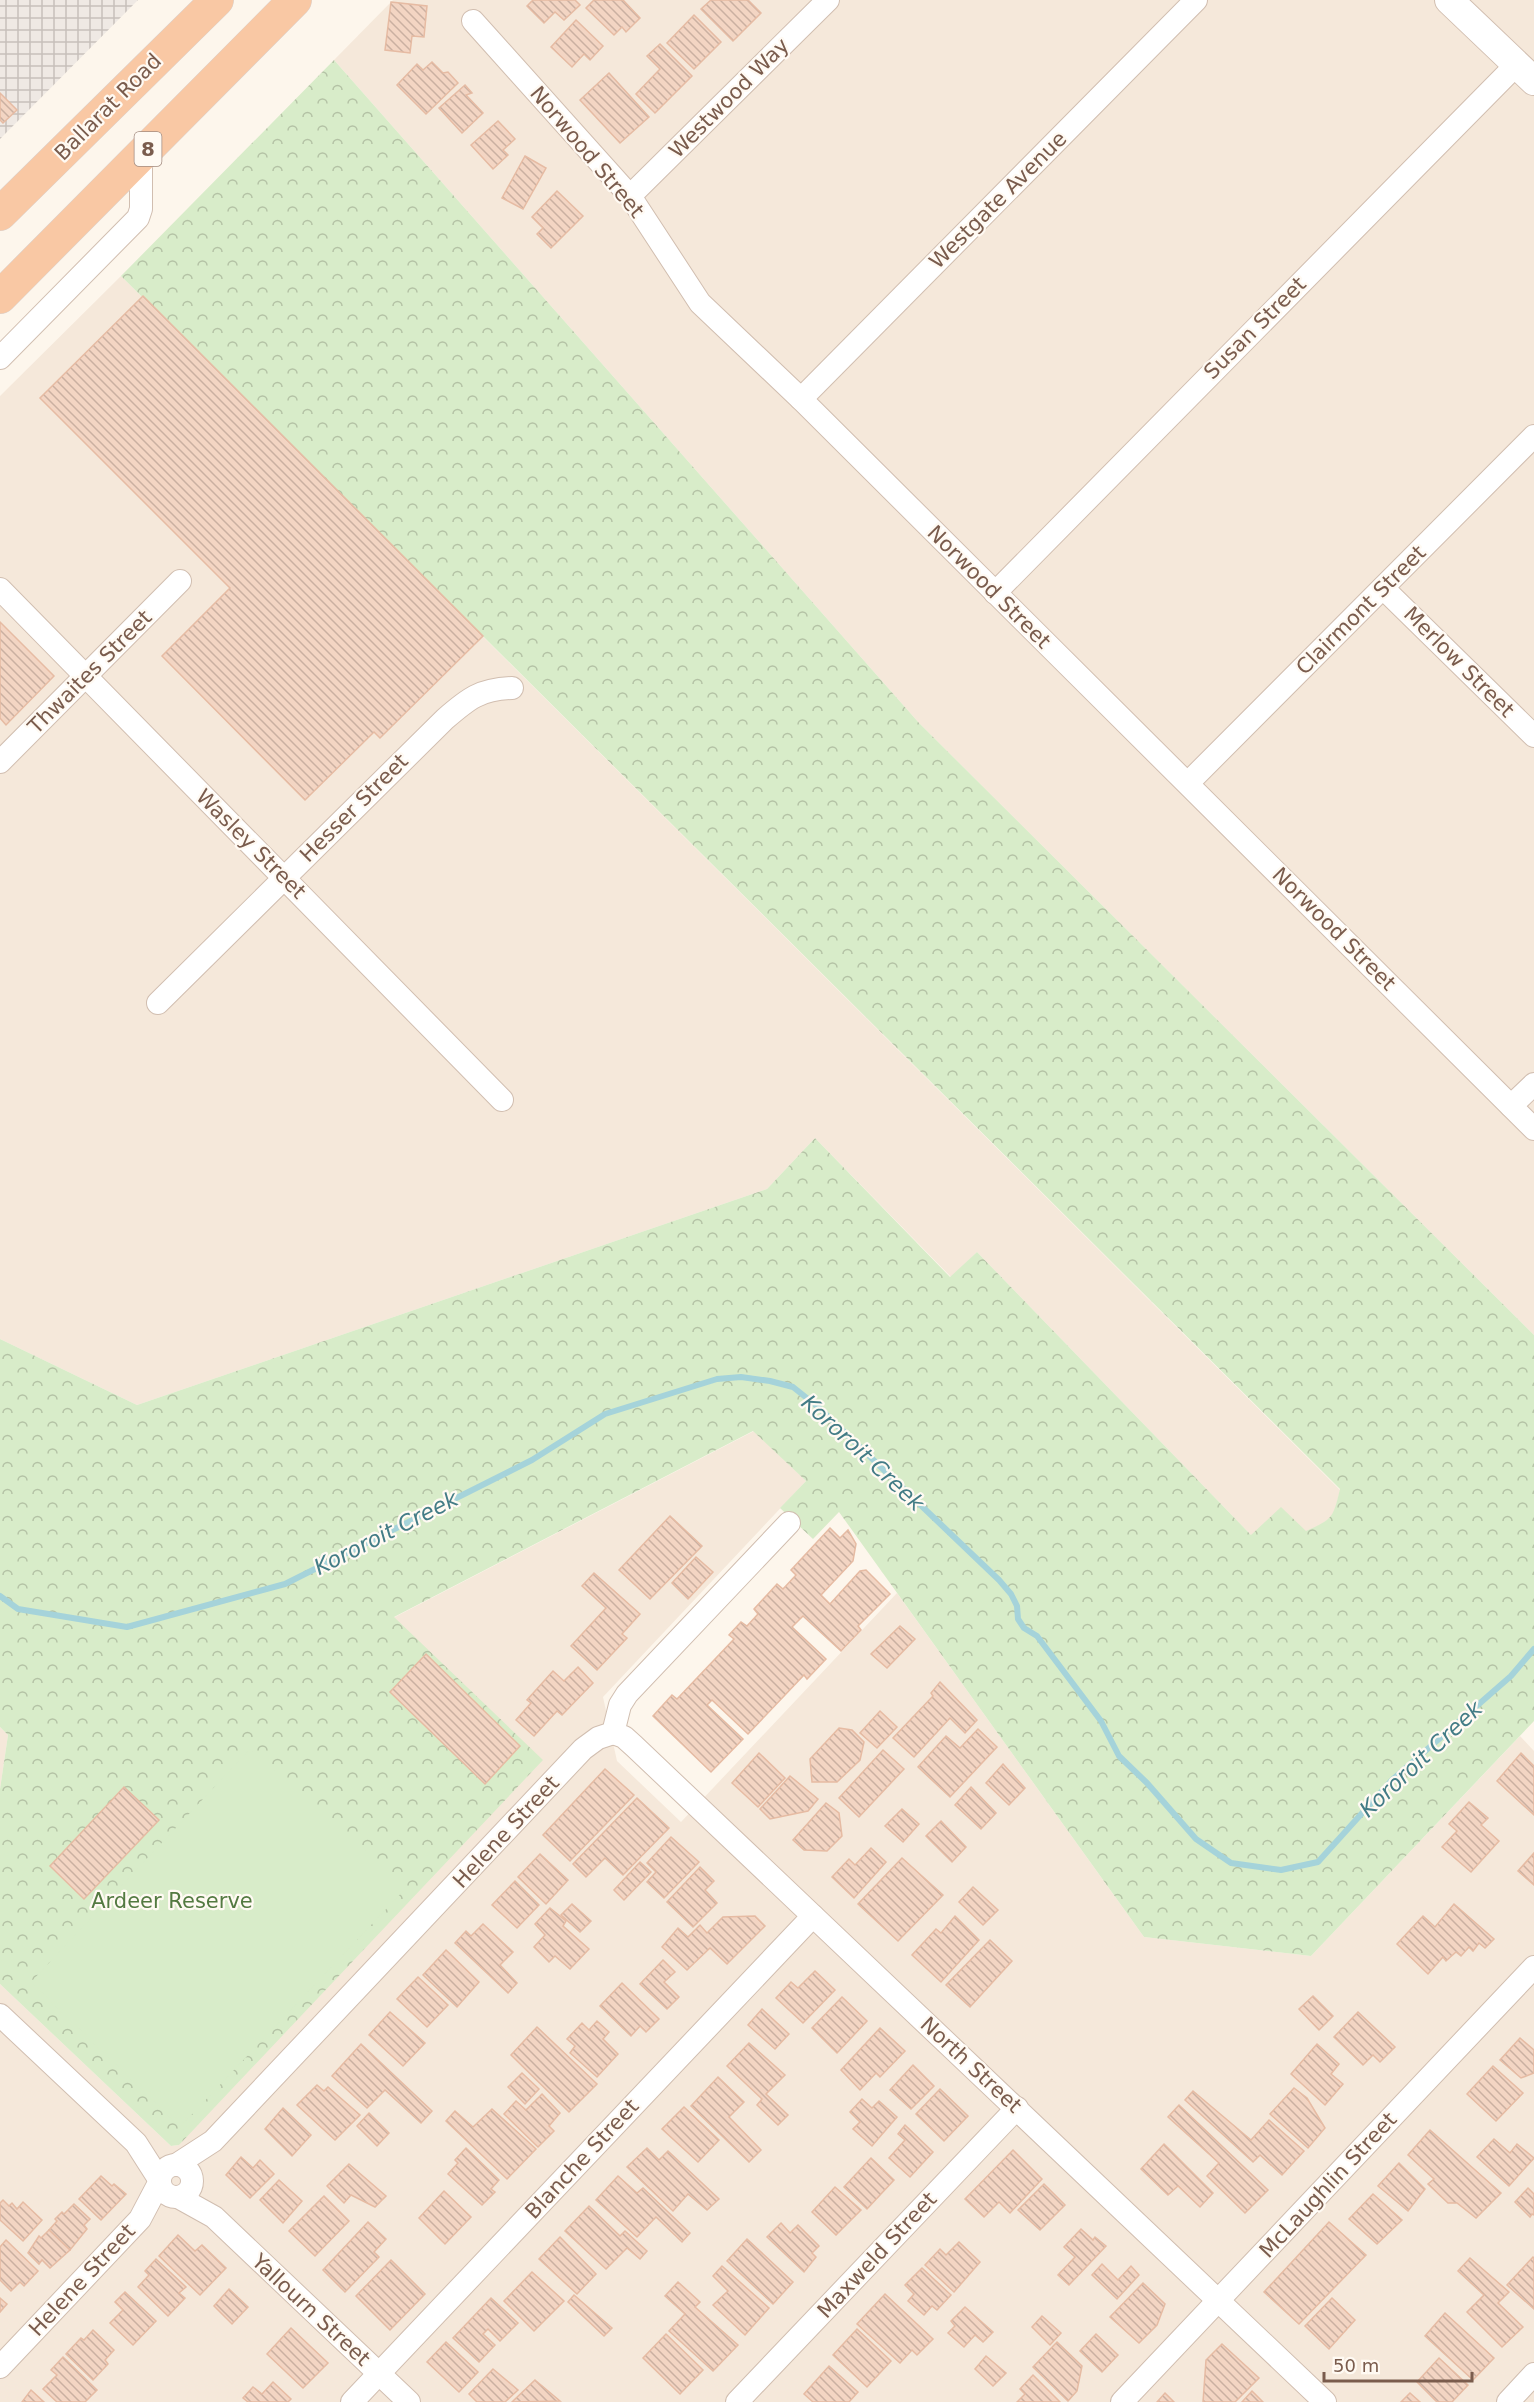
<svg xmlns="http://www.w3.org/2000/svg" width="1534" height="2402" font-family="'DejaVu Sans',sans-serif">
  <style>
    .residential { fill: #f5e8da }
    .industrial { fill: url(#industrial-grid) }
    .forest { fill: url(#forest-crowns) }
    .pitch { fill: #d8ecc9 }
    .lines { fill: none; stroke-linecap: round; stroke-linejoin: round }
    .stream { stroke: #a5d3da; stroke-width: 6 }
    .building { fill: url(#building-back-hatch); stroke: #e6bba3; stroke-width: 1.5 }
    .minor-casing { stroke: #d1beb0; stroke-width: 24 }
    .tertiary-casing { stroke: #d1beb0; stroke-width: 30 }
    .trunk-casing { stroke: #dad1cd; stroke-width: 34 }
    .minor { stroke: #fff; stroke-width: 22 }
    .tertiary { stroke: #fff; stroke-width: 28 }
    .trunk { stroke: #f9c8a4; stroke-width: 33 }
    .labels { text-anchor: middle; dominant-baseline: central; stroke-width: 4.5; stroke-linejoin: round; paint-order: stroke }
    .shield { fill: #fffaf3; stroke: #a28b7f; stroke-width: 1.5 }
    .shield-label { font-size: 20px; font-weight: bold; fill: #7a5c4d }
    .street-label { font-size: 21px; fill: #7a5c4d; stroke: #fffaf3 }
    .park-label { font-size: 21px; fill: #537a41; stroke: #fffaf3 }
    .water-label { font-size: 22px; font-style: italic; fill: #437c86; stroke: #fffaf3 }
  </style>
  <defs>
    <pattern id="industrial-grid" width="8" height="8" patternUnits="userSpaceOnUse" patternTransform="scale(1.5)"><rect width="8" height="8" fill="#efe9e4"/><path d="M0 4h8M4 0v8" fill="none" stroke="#c7c0bb"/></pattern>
    <pattern id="forest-crowns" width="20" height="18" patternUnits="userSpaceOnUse" patternTransform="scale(1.5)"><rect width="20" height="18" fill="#d8ecc9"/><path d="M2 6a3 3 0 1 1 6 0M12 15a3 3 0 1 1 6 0" fill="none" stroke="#b4c2a5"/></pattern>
    <pattern id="building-back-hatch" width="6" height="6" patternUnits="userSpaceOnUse" patternTransform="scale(1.5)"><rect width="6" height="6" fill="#f3d5c3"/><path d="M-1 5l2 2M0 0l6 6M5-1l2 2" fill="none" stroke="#cab0a1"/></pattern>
  </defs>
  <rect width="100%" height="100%" fill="#fdf6ec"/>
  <g class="residential">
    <path d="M393,0H1534V1335L919,723L334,60Z"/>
    <path d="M121,276L1340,1490L1334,1514L1324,1523L1306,1532L1251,1535L977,1252L951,1277L815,1138L767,1189L137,1405L0,1339V396Z"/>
    <path d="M754,1431L806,1481L603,1697L617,1761L681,1822L897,1593L1144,1937L1311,1956L1520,1736L1534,1751V2402H0V1984L171,2146L179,2145L393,1618Z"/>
    <path d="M0,1727L8,1735L0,1789Z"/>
  </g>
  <path class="industrial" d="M0,0H138L0,139Z"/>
  <path class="forest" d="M334,60L919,723L1534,1335V1721L1311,1956L1144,1937L839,1512L813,1539L780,1508L806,1481L753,1431L394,1617L543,1760L179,2145L171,2146L0,1984V1789L8,1735L0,1727V1339L137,1405L767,1189L815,1138L950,1277L977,1252L1251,1535L1281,1507L1306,1531C1333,1519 1333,1518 1340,1489L121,276Z"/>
  <path class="pitch" d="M250,1749L407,1887L180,2127L31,1982Z"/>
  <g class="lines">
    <path class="stream" d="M0,1596L18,1609L127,1627L285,1584L532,1460L605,1414L717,1379L741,1377L770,1381L793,1387L818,1407L999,1580L1011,1594L1017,1606L1018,1619L1024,1628L1037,1636L1101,1721L1119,1756L1147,1783L1196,1839L1231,1863L1281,1870L1318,1862L1392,1780L1511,1676L1534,1649"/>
  </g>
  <g class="building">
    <path d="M533,0H575L580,5L564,20L555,12L544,23L527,6Z"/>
    <path d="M594,0H623L640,18L626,32L622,27L614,35L586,8Z"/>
    <path d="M711,0H748L761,13L733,41L701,9Z"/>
    <path d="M391,2L427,6L424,37L412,36L410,53L385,50Z"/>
    <path d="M694,15L721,42L694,69L667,43Z"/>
    <path d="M576,20L603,46L590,60L584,54L572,67L551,47Z"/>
    <path d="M660,44L692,76L655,113L636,94L660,69L647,56Z"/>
    <path d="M432,62L443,73L448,72L458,83L426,114L397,85L417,64L423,70Z"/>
    <path d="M609,73L649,117L620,143L580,100Z"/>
    <path d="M465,85L472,93L466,95L483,113L462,133L439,108Z"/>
    <path d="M0,93L17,110L3,123L0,120Z"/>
    <path d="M498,121L515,139L503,150L508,155L493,169L471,145Z"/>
    <path d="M525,156L546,168L523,209L502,198Z"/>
    <path d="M557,191L583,216L551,248L537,234L543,228L532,217Z"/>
    <path d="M143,296L483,636L380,738L374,732L305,800L162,656L230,588L40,398Z"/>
    <path d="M0,622L54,676L6,725L0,718Z"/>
    <path d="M670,1516L702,1546L650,1599L619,1570Z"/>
    <path d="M830,1528L840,1538L848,1530L856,1544L853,1561L821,1595L830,1604L860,1571L866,1570L890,1594L858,1626L861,1630L841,1651L803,1616L792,1627L826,1659L807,1679L804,1675L748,1734L712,1700L707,1705L743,1739L711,1772L653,1716L672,1695L677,1699L734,1639L729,1635L741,1622L747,1626L758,1614L754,1609L777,1584L783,1589L796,1575L791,1570Z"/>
    <path d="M696,1557L713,1572L688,1599L672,1583Z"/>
    <path d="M594,1573L640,1614L622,1634L627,1638L597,1670L571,1646L606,1608L582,1586Z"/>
    <path d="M900,1626L915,1639L887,1668L871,1654Z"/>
    <path d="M426,1654L520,1746L485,1784L390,1692Z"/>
    <path d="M578,1667L593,1683L562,1715L557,1711L534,1736L516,1720L531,1703L527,1700L553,1671L564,1681Z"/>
    <path d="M940,1682L977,1720L965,1733L950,1718L914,1757L893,1738L933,1696L931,1693Z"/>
    <path d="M880,1711L897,1727L877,1748L860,1733Z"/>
    <path d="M839,1728L852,1730L864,1742L860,1760L837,1782H812L810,1759Z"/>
    <path d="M978,1729L997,1747L950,1797L918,1767L946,1736L960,1748Z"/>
    <path d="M883,1750L904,1769L859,1817L839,1798Z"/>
    <path d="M759,1753L785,1778L758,1807L732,1783Z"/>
    <path d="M1521,1753L1534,1766V1815L1497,1781Z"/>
    <path d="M1003,1764L1025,1788L1009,1805L986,1783Z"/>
    <path d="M605,1769L634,1795L570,1861L543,1835Z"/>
    <path d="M790,1776L818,1799L808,1811L770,1819L760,1809Z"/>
    <path d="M124,1787L159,1820L84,1899L50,1866Z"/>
    <path d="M971,1787L996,1813L981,1829L955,1805Z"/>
    <path d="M637,1798L669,1828L623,1875L605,1858L586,1877L573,1864Z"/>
    <path d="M1469,1802L1488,1818L1481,1825L1499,1841L1471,1872L1442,1847L1457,1831L1449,1824Z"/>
    <path d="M826,1803L839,1813L842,1836L827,1851L804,1850L793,1840Z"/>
    <path d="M902,1809L919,1824L903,1842L885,1826Z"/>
    <path d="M941,1821L966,1847L952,1862L926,1836Z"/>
    <path d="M671,1837L699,1862L664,1898L647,1882L656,1872L647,1863Z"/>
    <path d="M871,1848L886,1862L854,1898L832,1877L849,1859L855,1865Z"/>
    <path d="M1534,1853V1885L1518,1871Z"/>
    <path d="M540,1854L568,1880L546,1904L518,1877Z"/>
    <path d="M902,1858L943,1895L898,1941L858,1904Z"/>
    <path d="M640,1862L651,1872L624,1900L614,1890Z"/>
    <path d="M700,1867L714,1881L705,1890L717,1903L693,1927L667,1902Z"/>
    <path d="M515,1881L539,1905L517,1928L492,1905Z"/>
    <path d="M973,1887L998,1910L983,1925L959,1902Z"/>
    <path d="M572,1904L591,1921L580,1932L561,1915Z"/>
    <path d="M1454,1904L1494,1939L1485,1948L1479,1943L1473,1951L1469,1947L1461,1956L1456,1952L1446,1961L1443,1957L1428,1974L1397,1944L1423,1916L1435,1927Z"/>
    <path d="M550,1908L566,1921L563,1926L589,1949L570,1969L555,1956L549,1962L534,1947L545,1935L535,1924Z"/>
    <path d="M755,1916L765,1926L727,1964L710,1948L687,1970L662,1947L678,1928L688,1937L700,1925L707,1933L723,1917Z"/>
    <path d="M955,1916L979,1940L941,1982L912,1955L936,1929L941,1933Z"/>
    <path d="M483,1924L513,1952L500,1965L517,1983L508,1993L455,1943L466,1931L471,1936Z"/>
    <path d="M990,1940L1012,1961L970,2007L946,1985Z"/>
    <path d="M446,1950L479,1982L457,2007L423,1975Z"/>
    <path d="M663,1960L675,1972L664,1982L679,1997L667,2009L640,1984Z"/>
    <path d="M815,1971L835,1990L803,2023L776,1998L791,1982L798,1988Z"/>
    <path d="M418,1977L448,2005L427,2027L397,1999Z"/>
    <path d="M622,1983L659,2019L646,2032L640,2026L631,2036L600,2006Z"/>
    <path d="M1313,1996L1333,2016L1319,2030L1299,2009Z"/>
    <path d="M842,1997L867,2021L837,2053L812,2028Z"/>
    <path d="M762,2009L789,2034L775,2049L748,2025Z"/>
    <path d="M390,2012L425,2043L403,2066L369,2035Z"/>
    <path d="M1358,2012L1395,2047L1380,2062L1373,2055L1363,2065L1334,2037Z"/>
    <path d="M597,2021L609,2032L603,2039L618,2054L597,2077L570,2053L575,2046L567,2039L582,2023L589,2030Z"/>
    <path d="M537,2027L597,2084L569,2112L511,2055Z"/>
    <path d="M880,2028L905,2051L880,2077L876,2073L860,2090L841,2070Z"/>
    <path d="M1520,2038L1534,2050V2073L1521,2078L1500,2060Z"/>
    <path d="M749,2043L785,2075L766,2094L788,2115L778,2125L757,2105L762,2099L727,2066Z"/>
    <path d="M361,2044L432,2111L421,2123L385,2090L367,2108L332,2076Z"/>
    <path d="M1317,2044L1339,2064L1331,2074L1343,2084L1325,2105L1291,2074Z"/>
    <path d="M913,2065L934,2086L911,2109L890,2090Z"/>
    <path d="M1493,2066L1523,2093L1496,2121L1467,2094Z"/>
    <path d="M522,2073L539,2089L525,2104L508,2087Z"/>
    <path d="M718,2077L744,2102L729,2117L761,2150L749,2162L691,2106Z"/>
    <path d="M317,2085L324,2091L328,2087L360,2115L335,2140L297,2105Z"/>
    <path d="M1294,2088L1307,2098L1325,2128L1308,2148L1270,2114Z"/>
    <path d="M940,2089L968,2116L944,2141L916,2114Z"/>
    <path d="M1193,2091L1251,2140L1269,2120L1304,2151L1282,2175L1260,2155L1253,2162L1185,2100Z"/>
    <path d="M542,2094L560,2113L549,2126L554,2131L538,2147L504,2114L516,2101L526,2110Z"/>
    <path d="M862,2099L872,2108L879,2101L897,2117L872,2146L853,2129L860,2122L850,2112Z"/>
    <path d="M1179,2105L1268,2190L1245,2213L1207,2176L1219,2163L1168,2117Z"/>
    <path d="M684,2107L719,2140L698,2162L662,2129Z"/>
    <path d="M283,2108L311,2135L292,2156L265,2129Z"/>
    <path d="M492,2109L536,2149L507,2179L446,2121L455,2111L473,2127Z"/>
    <path d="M369,2113L389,2133L377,2146L357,2126Z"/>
    <path d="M905,2125L933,2152L910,2177L889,2158L905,2140L898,2134Z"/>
    <path d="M1430,2130L1501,2193L1476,2218L1457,2203H1448L1428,2184L1434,2179L1408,2155Z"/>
    <path d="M1494,2139L1510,2153L1517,2144L1534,2158L1509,2186L1477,2157Z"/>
    <path d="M1164,2144L1213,2193L1200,2207L1178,2186L1168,2195L1141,2169Z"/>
    <path d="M466,2148L499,2180L491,2189L495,2192L482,2205L448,2174L458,2163L455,2160Z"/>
    <path d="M647,2148L659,2160L668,2151L719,2199L707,2210L688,2194L673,2211L627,2167Z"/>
    <path d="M1013,2150L1042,2179L1010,2213L999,2202L984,2217L965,2199Z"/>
    <path d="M241,2157L253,2168L260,2160L274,2174L250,2198L226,2175Z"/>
    <path d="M871,2158L894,2180L867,2209L844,2187Z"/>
    <path d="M1399,2163L1425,2189L1408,2211L1378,2186Z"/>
    <path d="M349,2164L386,2196L375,2207L351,2195L344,2203L327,2186Z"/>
    <path d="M101,2176L112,2186L114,2184L126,2194L101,2220L79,2199Z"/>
    <path d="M618,2176L637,2193L643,2188L690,2233L682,2242L656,2217L637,2237L596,2200Z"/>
    <path d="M279,2180L302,2201L283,2223L260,2200Z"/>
    <path d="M1044,2184L1065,2205L1040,2230L1018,2210Z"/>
    <path d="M835,2187L861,2210L836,2235L812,2212Z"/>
    <path d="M1528,2188L1534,2194V2215L1532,2214L1530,2217L1515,2202Z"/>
    <path d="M444,2191L471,2217L445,2244L419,2218Z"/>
    <path d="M1373,2194L1402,2220L1377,2244L1349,2219Z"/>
    <path d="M324,2196L349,2221L315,2256L289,2231Z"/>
    <path d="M3,2200L9,2206L12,2203L17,2209L23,2202L42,2220L23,2241L0,2220V2203Z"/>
    <path d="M74,2204L90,2219L84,2225L87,2229L70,2250L49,2230L57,2221L55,2219L62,2212L64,2214Z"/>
    <path d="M589,2206L620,2236L625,2231L647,2251L640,2259L627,2248L606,2269L565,2231Z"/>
    <path d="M368,2222L386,2239L374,2252L379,2257L345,2292L323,2270Z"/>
    <path d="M1329,2222L1366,2255L1299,2324L1264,2292Z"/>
    <path d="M781,2223L790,2233L798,2225L819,2246L812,2253L816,2257L804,2272L767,2237Z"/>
    <path d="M1081,2229L1093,2240L1095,2237L1106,2246L1069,2285L1058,2275L1075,2257L1064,2247Z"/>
    <path d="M49,2230L70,2250L50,2268L42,2260L39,2264L28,2253L39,2236L41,2238Z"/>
    <path d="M178,2235L195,2251L202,2245L226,2268L200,2295L159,2256Z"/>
    <path d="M560,2237L596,2274L577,2294L539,2259Z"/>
    <path d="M747,2239L793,2282L773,2304L727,2261Z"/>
    <path d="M6,2240L38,2271L24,2286L20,2282L11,2291L0,2280V2247Z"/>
    <path d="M959,2242L980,2262L954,2292L925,2265L940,2249L946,2255Z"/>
    <path d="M1533,2257L1534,2258V2309L1507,2285Z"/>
    <path d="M1470,2258L1509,2292L1498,2303L1523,2327L1502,2347L1467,2312L1484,2295L1458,2271Z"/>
    <path d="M156,2259L186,2287L179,2293L185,2298L168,2316L138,2287L149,2275L145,2271Z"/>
    <path d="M391,2260L425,2294L390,2330L356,2296Z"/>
    <path d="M1102,2264L1118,2280L1131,2266L1139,2275L1117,2299L1092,2275Z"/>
    <path d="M722,2266L769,2308L745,2335L713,2305L728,2291L713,2276Z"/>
    <path d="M922,2268L951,2295L937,2310L932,2306L924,2315L908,2301L914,2294L905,2285Z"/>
    <path d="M532,2272L564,2301L534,2331L504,2301Z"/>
    <path d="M678,2282L700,2302L695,2307L738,2345L713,2371L669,2331L685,2314L665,2296Z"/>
    <path d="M1143,2283L1165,2304L1157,2325L1139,2343L1110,2317Z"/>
    <path d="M229,2289L248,2307L232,2324L214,2306Z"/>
    <path d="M125,2292L156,2321L133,2345L110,2323L123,2310L115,2302Z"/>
    <path d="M885,2294L933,2339L917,2355L912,2350L900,2363L857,2324Z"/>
    <path d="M574,2295L612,2328L604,2336L568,2302Z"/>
    <path d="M0,2298L7,2304L0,2312Z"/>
    <path d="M491,2298L518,2323L500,2341L488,2329L483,2334L495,2345L479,2362L453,2338Z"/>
    <path d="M1332,2298L1355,2320L1329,2349L1305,2326Z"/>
    <path d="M965,2307L993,2332L983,2342L975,2335L964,2347L948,2333L955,2326L951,2321Z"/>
    <path d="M1445,2313L1494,2358L1473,2380L1425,2336Z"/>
    <path d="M1042,2316L1061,2333L1050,2345L1032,2327Z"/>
    <path d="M291,2328L328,2363L303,2388L267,2354Z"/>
    <path d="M857,2329L891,2361L867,2387L833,2355Z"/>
    <path d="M93,2330L114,2350L105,2360L108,2364L93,2380L66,2354L81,2338L84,2340Z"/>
    <path d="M666,2334L703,2370L680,2394L643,2358Z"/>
    <path d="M1096,2334L1118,2355L1102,2372L1080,2351Z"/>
    <path d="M446,2342L478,2372L459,2392L427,2362Z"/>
    <path d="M1057,2342L1082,2366L1077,2391L1068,2401L1033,2367Z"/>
    <path d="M1222,2344L1259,2378L1235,2402H1203L1206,2360Z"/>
    <path d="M986,2356L1006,2373L993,2386L975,2369Z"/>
    <path d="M63,2357L97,2390L85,2402H57L43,2389L57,2375L51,2370Z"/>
    <path d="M1439,2358L1468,2385L1452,2402H1437L1417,2382Z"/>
    <path d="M829,2366L858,2392L849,2402H813L804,2394Z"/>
    <path d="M493,2369L518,2390L505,2402H477L469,2394Z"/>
    <path d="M1033,2375L1060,2402H1017L1025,2394L1020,2389Z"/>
    <path d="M535,2380L560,2401L512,2402Z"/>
    <path d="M273,2382L291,2399L288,2402H248L243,2398L253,2387L262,2394Z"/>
    <path d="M31,2390L44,2402H22Z"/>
    <path d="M1252,2391L1263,2402H1242Z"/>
    <path d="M1165,2393L1174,2402H1157Z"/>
    <path d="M1410,2393L1420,2402H1401Z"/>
  </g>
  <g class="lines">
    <defs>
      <g id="minor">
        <path d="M473,21L630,196L700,303L801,399L1534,1129"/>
        <path d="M630,196L828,0"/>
        <path d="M0,358L138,218L141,209V155"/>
        <path d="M801,399L1196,0"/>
        <path d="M1383,588L1534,736"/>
        <path d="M0,589L502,1100"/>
        <path d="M995,593L1517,64"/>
        <path d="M0,762L180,581"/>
        <path d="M1188,783L1534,436"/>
        <path d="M158,1003L445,719C468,699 480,689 512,688"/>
        <path d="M1511,1106L1534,1084"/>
        <path d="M613,1733L624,1737L634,1746L1325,2402"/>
        <path d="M0,2015L136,2143L159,2179"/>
        <circle cx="176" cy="2181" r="16"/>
        <path d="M176,2165L213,2141L583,1749L598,1738L613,1733L620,1705L627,1694L789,1523"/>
        <path d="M178,2197L214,2217L409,2402"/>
        <path d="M0,2367L140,2219L159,2183"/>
        <path d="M352,2402L813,1916"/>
        <path d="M737,2402L1017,2108"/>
        <path d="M1122,2402L1534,1967"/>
        <path d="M1508,2402L1534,2374"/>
      </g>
      <path id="tertiary" d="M1449,0L1534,81"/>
      <g id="trunk">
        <path d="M0,214L217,0"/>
        <path d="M0,297L295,0"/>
      </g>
    </defs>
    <use href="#minor" class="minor-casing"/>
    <use href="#tertiary" class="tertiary-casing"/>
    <use href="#trunk" class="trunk-casing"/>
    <use href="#minor" class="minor"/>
    <use href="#tertiary" class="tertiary"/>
    <use href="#trunk" class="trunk"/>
  </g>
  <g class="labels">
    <rect class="shield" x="134.5" y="132" width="27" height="34" rx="4.5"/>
    <g class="shield-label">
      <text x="148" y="149">8</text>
    </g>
    <g class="street-label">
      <text transform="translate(729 98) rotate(-45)">Westwood Way</text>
      <text transform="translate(108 107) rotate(-45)">Ballarat Road</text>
      <text transform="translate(587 152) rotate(50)">Norwood Street</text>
      <text transform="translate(998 200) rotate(-45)">Westgate Avenue</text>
      <text transform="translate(1255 328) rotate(-45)">Susan Street</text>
      <text transform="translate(989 587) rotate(45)">Norwood Street</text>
      <text transform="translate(1361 610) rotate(-45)">Clairmont Street</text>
      <text transform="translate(1459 662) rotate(45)">Merlow Street</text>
      <text transform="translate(90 672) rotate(-45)">Thwaites Street</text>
      <text transform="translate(354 808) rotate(-45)">Hesser Street</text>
      <text transform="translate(251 844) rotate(45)">Wasley Street</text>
      <text transform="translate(1334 929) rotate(45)">Norwood Street</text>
      <text transform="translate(506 1832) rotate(-47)">Helene Street</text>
      <text transform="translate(971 2065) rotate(43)">North Street</text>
      <text transform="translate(582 2159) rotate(-47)">Blanche Street</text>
      <text transform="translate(1328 2185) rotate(-47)">McLaughlin Street</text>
      <text transform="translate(877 2255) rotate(-47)">Maxweld Street</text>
      <text transform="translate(82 2280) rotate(-47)">Helene Street</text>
      <text transform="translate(311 2310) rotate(43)">Yallourn Street</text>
    </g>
    <g class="park-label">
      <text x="172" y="1901">Ardeer Reserve</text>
    </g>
    <g class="water-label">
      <text transform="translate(863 1453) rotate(43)">Kororoit Creek</text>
      <text transform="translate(386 1533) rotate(-27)">Kororoit Creek</text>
      <text transform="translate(1421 1759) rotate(-43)">Kororoit Creek</text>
    </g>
  </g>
  <path d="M1324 2372v9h148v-9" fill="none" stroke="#7a5c4d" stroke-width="3"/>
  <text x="1333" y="2372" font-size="18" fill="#7a5c4d" stroke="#fffaf3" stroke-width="4.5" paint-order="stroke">50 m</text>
</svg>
